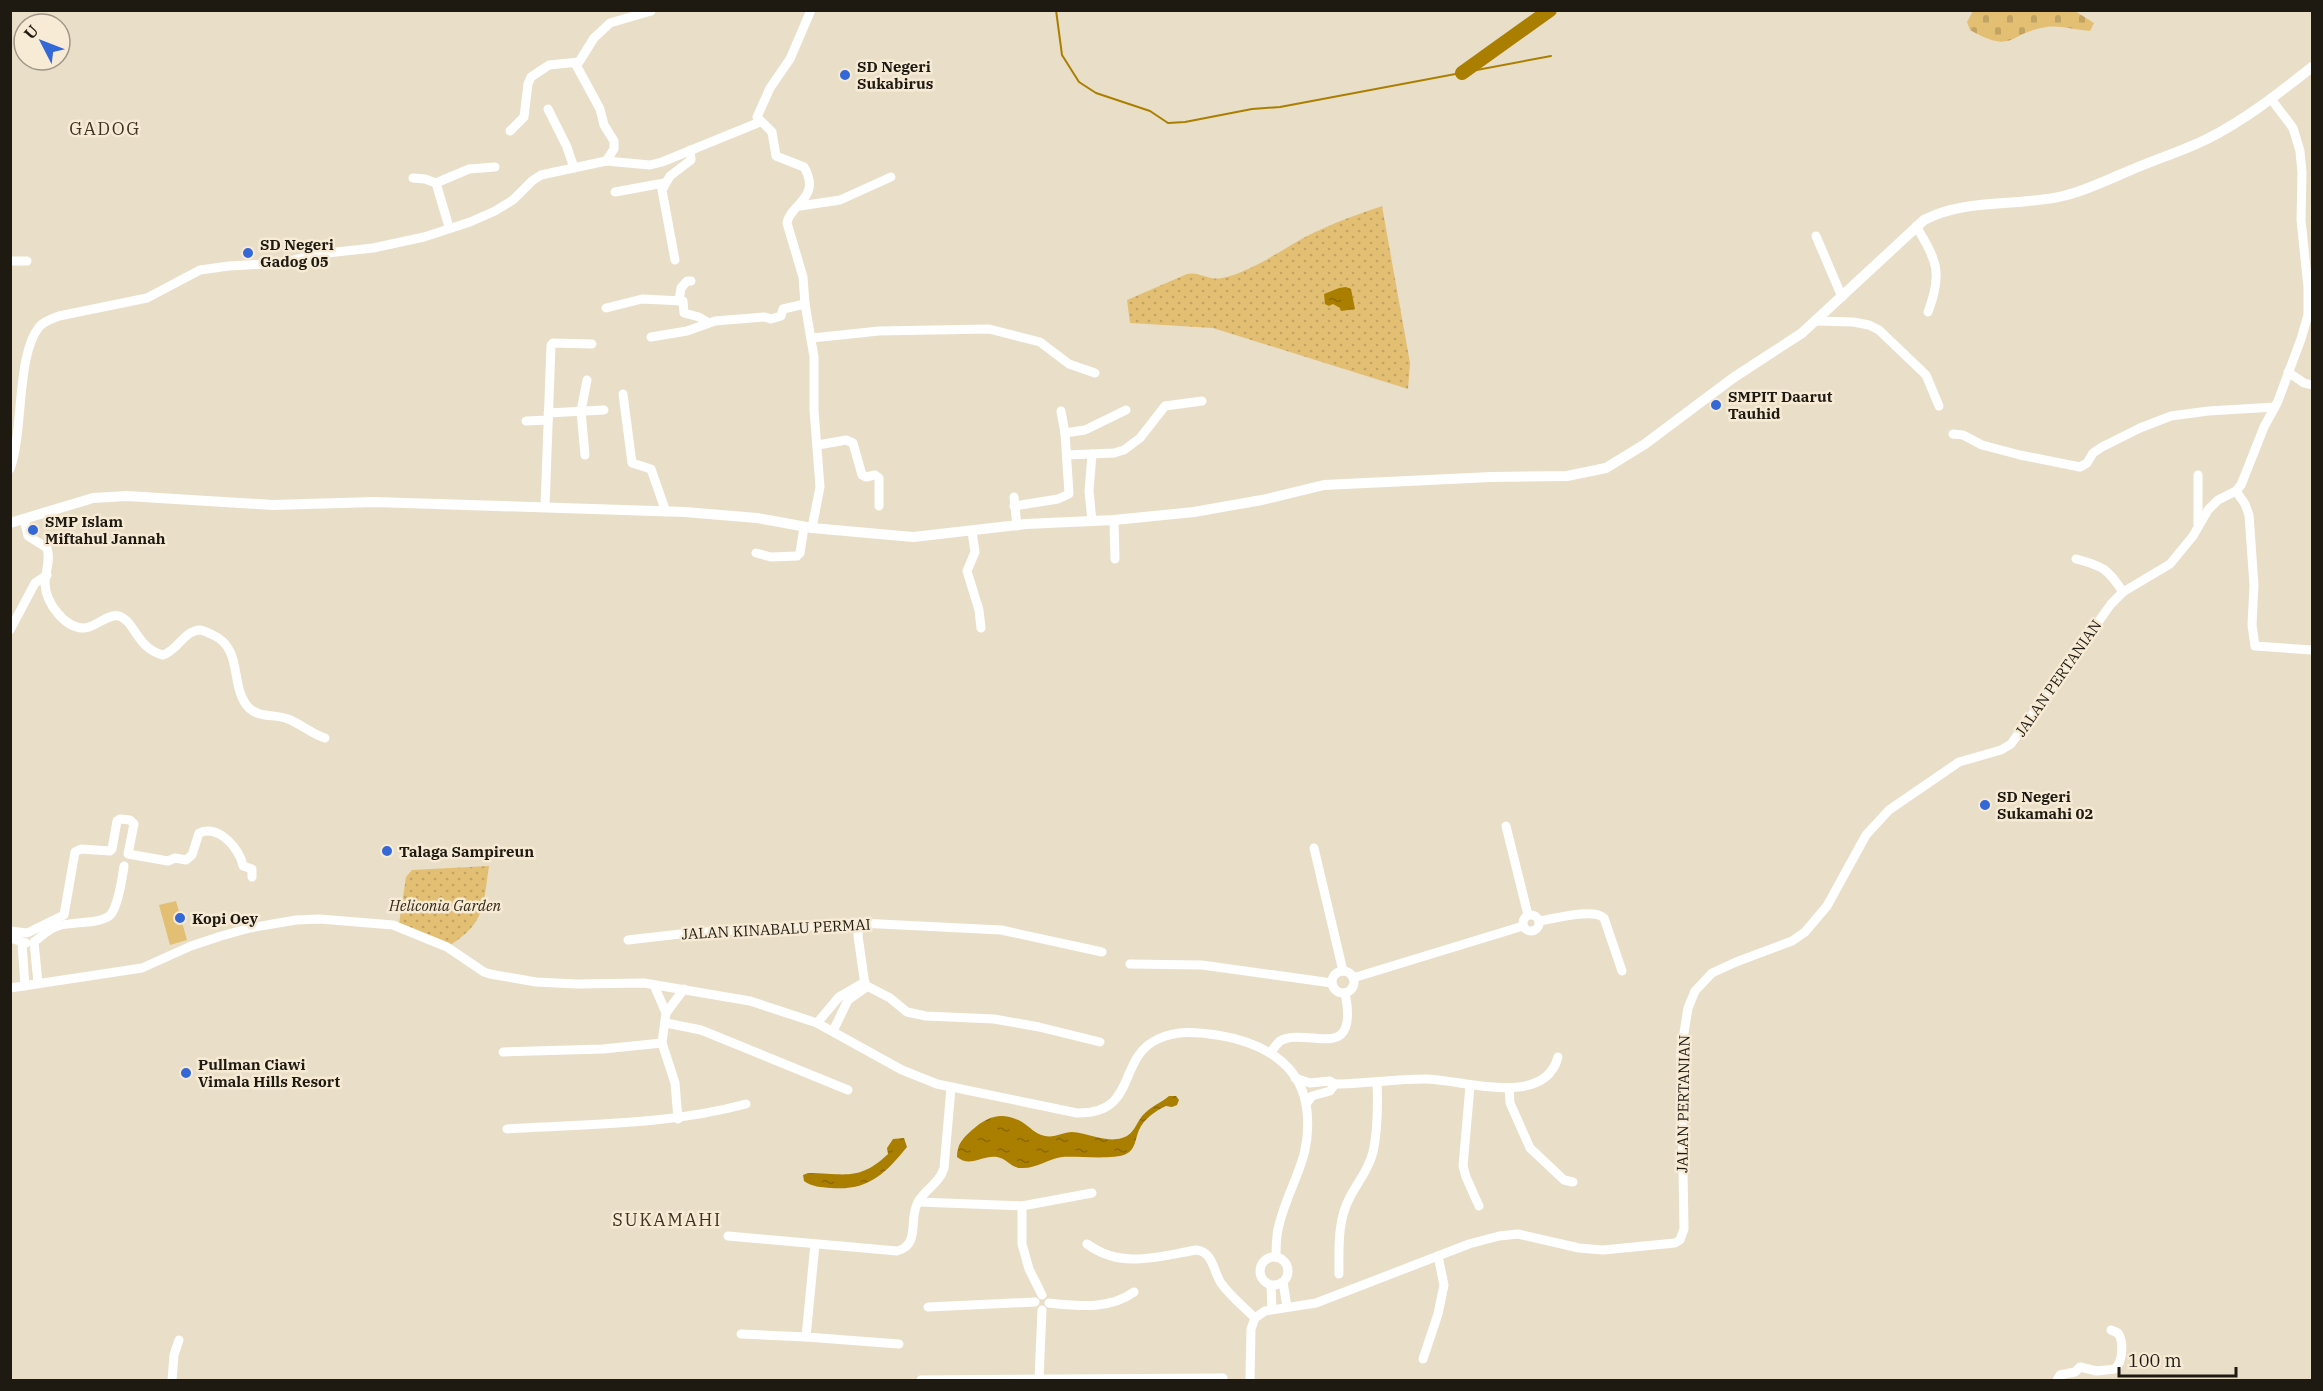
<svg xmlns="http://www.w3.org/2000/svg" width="2323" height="1391" font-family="'IBM Plex Serif',serif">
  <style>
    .green { fill: #e3bf73 }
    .cemetery { fill: url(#cemetery-stones) }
    .park { fill: url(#park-dots) }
    .water { fill: url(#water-ripples) }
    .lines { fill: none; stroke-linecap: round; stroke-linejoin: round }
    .stream { stroke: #aa7f00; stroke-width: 2 }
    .river { stroke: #aa7f00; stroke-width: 14 }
    .minor { stroke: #fff; stroke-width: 9 }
    .tertiary { stroke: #fff; stroke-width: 10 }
    .poi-dot { fill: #3468d7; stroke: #f7ebd5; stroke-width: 2 }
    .labels { text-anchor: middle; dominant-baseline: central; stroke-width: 5; stroke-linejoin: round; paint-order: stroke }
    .poi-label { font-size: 15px; font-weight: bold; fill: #1e1a12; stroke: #f7ebd5; text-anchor: start }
    .street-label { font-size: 15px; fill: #1e1a12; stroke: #f7ebd5 }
    .park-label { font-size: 15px; font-style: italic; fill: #312917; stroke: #f7ebd5 }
    .quarter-label { font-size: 18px; letter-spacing: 1.5px; fill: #3d3422; stroke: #f7ebd5 }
  </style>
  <defs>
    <pattern id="cemetery-stones" width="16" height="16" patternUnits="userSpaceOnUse" patternTransform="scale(1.5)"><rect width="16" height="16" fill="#e3bf73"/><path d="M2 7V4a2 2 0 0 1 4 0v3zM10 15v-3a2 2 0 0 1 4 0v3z" fill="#c2a462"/></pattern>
    <pattern id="park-dots" width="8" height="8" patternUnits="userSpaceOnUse" patternTransform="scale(1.5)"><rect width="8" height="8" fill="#e3bf73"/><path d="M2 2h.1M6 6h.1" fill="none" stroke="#c2a462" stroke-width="1.8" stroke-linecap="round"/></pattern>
    <pattern id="water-ripples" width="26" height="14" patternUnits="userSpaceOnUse" patternTransform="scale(1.5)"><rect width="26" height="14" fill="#aa7f00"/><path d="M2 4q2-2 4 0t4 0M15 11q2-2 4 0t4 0" fill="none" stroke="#8a6701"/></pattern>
  </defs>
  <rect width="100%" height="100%" fill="#e9dec8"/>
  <path class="green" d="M176,901L187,940L170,945L159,905Z"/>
  <path class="cemetery" d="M2075,11L2094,23L2090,31C2077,30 2059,25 2046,27C2008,33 2014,55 1970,30L1967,22L1973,11Z"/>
  <g class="park">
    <path d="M1382,206L1410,363L1408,389L1213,328L1130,323L1127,300L1187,274C1199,271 1209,281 1222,278C1258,270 1289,243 1322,229C1341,220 1362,213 1382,206Z"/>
    <path d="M489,866C483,904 486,923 450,945L399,924L406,877L412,870Z"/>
  </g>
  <g class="water">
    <path d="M1346,287L1351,289L1355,309L1341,311L1340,308L1333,304L1329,306L1325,304L1324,294L1339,288Z"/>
    <path d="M1169,1096H1176L1179,1100L1177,1105L1172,1107L1166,1106C1155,1111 1144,1119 1139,1130C1135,1139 1136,1149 1126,1154C1114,1160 1078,1156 1062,1157C1048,1159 1036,1169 1021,1168C1011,1168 1006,1158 997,1157C982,1155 970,1168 957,1157C957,1144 963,1138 972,1130C988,1116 1002,1111 1022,1122C1030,1127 1035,1134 1045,1136C1055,1138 1063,1132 1072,1132C1089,1133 1105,1143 1122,1138C1134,1135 1136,1123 1143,1115C1151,1106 1161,1103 1169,1096Z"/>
    <path d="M904,1138L907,1147C885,1174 868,1191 831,1188C821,1187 812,1187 804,1181L803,1175L808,1173C844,1173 859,1182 888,1154L887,1148L893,1139Z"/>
  </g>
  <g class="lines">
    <path class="stream" d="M1056,10L1062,55L1079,82L1096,93L1150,111L1168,123L1185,122L1252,109L1280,107L1551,56"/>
    <path class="river" d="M1462,73L1550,10"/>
    <g class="minor">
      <path d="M811,10L790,59L770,88L757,117L772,132L776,156L804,167C822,198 790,204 787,223L803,277L805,304L814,357V410L820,487L812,528"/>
      <path d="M575,63L600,109L604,125L614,141V149L606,161"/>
      <path d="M548,109L567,147L574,168"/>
      <path d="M510,131L524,117L528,84L531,77L549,65L579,62L594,38L610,23L651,11"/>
      <path d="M413,178L425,179L436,183"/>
      <path d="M615,192L664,183"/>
      <path d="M800,206L840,200L891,177"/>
      <path d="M1916,226C1937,261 1943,273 1928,312"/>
      <path d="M449,227L436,183L469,169L495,167"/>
      <path d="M1816,236L1842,297"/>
      <path d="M675,260L662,190L670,176L691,160L690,150"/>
      <path d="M10,261H27"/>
      <path d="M679,301L681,288L687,281H691"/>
      <path d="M606,308L642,299L683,301L684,313L699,317L709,323"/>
      <path d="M1816,321L1853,322L1869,325L1879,330L1926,375L1939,406"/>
      <path d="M651,337L687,331L715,321L765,317L771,319L781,316L783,309L805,304"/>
      <path d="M812,338L879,331L989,329L1040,342L1069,364L1095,373"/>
      <path d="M2288,372L2304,383L2312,385"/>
      <path d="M623,394L632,463L651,469L666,512"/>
      <path d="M548,413L604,410"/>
      <path d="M526,421L548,420"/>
      <path d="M1065,433L1085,430L1126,410"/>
      <path d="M1953,434L1963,435L1982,445L2020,455L2080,467L2087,463L2093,453L2102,447L2140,428L2171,416L2208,411L2275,407"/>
      <path d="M818,445L846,440L853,443L862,475L866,477L875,475L879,478V506"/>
      <path d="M1092,454L1089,491L1092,521"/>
      <path d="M585,455L581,411L587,380"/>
      <path d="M1067,455L1114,453L1124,450L1140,438L1165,406L1202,401"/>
      <path d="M10,469C24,431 16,356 39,327C44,321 52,319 59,316L147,298L200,270L229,266L281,263L318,254L373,248L424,237L470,222L495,211L513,200L532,181L541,175L606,161L650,165L662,162L760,122"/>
      <path d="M2236,491L2245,504L2249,515L2254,585L2252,625L2255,646L2312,650"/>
      <path d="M1014,497L1017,526"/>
      <path d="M1014,506L1058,499L1069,494L1065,433L1061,411"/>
      <path d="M545,507L551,345L553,343L592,344"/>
      <path d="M24,519L28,536L47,548C51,561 45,571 45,584C46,603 65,629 85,628C96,627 108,613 119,616C135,621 137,649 163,655C177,651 185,630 200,630C205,631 209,633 213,635C244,649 229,687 249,708C259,718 276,714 288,719C301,724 312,734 325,738"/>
      <path d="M1114,520L1115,559"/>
      <path d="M2198,524V475"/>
      <path d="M972,532L975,552L967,571L979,610L981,628"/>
      <path d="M756,553L771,557L797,556L800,553L804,527"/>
      <path d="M2076,559C2103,566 2108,569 2123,592"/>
      <path d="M10,630L35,583L47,575"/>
      <path d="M1506,826L1528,915"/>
      <path d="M1314,848L1343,971"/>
      <circle cx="1531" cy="923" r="8"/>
      <path d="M1539,921C1554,919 1593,908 1604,918L1622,971"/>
      <path d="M860,923L858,936L865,985L890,998L907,1012L926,1016L994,1019L1039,1027L1100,1042"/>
      <path d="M10,931L27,933L64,915L75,852L81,849L110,851L112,849L117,821L120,819L130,820L134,824L128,854L168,861L175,858L186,860L192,855L199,833C219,824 240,849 243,866L252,869V877"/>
      <path d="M10,938L26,943"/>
      <path d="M628,940L689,933L860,923L1001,930L1102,952"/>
      <path d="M34,942C42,936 48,929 58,926C72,921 104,925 112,913C119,901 122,880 124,866"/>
      <path d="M34,942L38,983"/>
      <path d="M22,943L25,986"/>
      <path d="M1130,964L1202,965L1332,983"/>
      <circle cx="1343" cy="982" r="11"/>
      <path d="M1353,978L1523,926"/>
      <path d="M654,985L666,1013L662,1043L675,1083L678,1119"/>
      <path d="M10,988L142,968L191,946L221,936L250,928L296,920L320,919L393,925L447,947L484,972L490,974L536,982L577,984L644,983L750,1001L817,1023L902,1070L937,1084L1077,1113C1139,1114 1116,1058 1158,1039C1177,1030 1197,1032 1217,1035C1260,1042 1302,1062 1307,1111C1312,1160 1290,1181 1279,1225C1276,1235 1276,1246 1276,1257"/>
      <path d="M666,1013L684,989"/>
      <path d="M666,1023L701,1030L848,1090"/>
      <path d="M817,1023L839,997L865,982"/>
      <path d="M833,1031L848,1000L865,988"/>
      <path d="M503,1052L603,1049L662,1043"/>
      <path d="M1271,1052C1273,1049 1277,1044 1280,1041C1307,1026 1360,1066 1345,993"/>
      <path d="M1295,1078L1310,1083L1330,1081L1335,1084C1364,1084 1394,1079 1423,1079C1459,1078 1544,1110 1558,1057"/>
      <path d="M1470,1086L1463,1166L1466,1177L1479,1206"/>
      <path d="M1509,1088L1510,1103L1530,1148L1564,1180L1573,1182"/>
      <path d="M1306,1104L1312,1096L1330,1091L1335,1084"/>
      <path d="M507,1129C587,1124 668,1125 746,1104"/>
      <path d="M918,1202L1022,1206L1092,1193"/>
      <path d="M1022,1206V1244L1029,1269L1042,1295"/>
      <path d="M728,1236L897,1251C921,1245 908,1219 918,1202C925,1189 940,1183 944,1168L951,1088"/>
      <path d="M1087,1244C1121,1269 1157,1257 1196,1250C1213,1251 1213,1271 1221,1283C1230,1296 1244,1307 1255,1318"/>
      <circle cx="1274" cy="1271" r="14"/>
      <path d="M1339,1274C1339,1249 1337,1221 1350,1197C1358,1182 1369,1169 1373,1152C1378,1129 1378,1105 1377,1082"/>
      <path d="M1283,1282L1287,1307"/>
      <path d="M1271,1286L1272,1309"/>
      <path d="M1049,1303C1079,1306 1109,1310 1134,1292"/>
      <path d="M928,1307L1035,1302"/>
      <path d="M741,1334L806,1337L899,1344"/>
      <path d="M806,1337L815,1244"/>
      <path d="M1423,1359L1438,1314L1444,1285L1438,1256"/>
      <path d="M1039,1379L1042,1310"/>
      <path d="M172,1380L174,1355L179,1340"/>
      <path d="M921,1380L1223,1378"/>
      <path d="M1250,1380L1251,1329L1255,1318L1265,1311L1316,1303L1469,1244L1499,1236L1518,1234L1579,1248L1603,1250L1675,1243L1680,1240L1684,1229L1681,1051L1688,1008L1695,991L1712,973L1736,962L1792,941L1805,932L1827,906L1866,835L1889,810L1959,762L2001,750L2011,744L2111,604L2123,592L2170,564L2193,536L2208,510L2218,500L2236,491L2241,485L2264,427L2278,401L2301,339L2308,315V287L2301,220L2302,173L2300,151L2293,128L2271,99"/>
      <path d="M2057,1380L2060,1375L2075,1372L2080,1367L2097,1371L2115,1369C2123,1361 2124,1342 2118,1333L2111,1330"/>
    </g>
    <path class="tertiary" d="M10,523L93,498L127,496L273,505L374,502L685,512L757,518L812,528L913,537L1026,524L1114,520L1194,512L1262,500L1324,485L1491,477L1567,476L1606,468L1645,444L1733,378L1802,333L1924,220C1966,198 2017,207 2063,196C2086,191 2109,179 2131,170C2156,159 2183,151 2207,139C2245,120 2279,93 2312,67"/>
  </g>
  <g class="poi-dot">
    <circle cx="845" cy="75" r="6"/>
    <circle cx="248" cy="253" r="6"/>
    <circle cx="1716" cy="405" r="6"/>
    <circle cx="33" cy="530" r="6"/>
    <circle cx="1985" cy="805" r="6"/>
    <circle cx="387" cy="851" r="6"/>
    <circle cx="180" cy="918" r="6"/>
    <circle cx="186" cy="1073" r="6"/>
  </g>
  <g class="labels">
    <g class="poi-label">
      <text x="857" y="66">SD Negeri<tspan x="857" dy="17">Sukabirus</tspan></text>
      <text x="260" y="244">SD Negeri<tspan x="260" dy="17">Gadog 05</tspan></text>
      <text x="1728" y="396">SMPIT Daarut<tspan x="1728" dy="17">Tauhid</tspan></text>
      <text x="45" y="521">SMP Islam<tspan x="45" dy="17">Miftahul Jannah</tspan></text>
      <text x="1997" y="796">SD Negeri<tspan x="1997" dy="17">Sukamahi 02</tspan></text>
      <text x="399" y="851">Talaga Sampireun</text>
      <text x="192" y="918">Kopi Oey</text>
      <text x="198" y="1064">Pullman Ciawi<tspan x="198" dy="17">Vimala Hills Resort</tspan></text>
    </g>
    <g class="street-label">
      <text transform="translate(2058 678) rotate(-55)">JALAN PERTANIAN</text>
      <text transform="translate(776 929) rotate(-3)">JALAN KINABALU PERMAI</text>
      <text transform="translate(1683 1104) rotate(-89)">JALAN PERTANIAN</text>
    </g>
    <g class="park-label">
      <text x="445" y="905">Heliconia Garden</text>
    </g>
    <g class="quarter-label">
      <text x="105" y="128">GADOG</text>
      <text x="667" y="1219">SUKAMAHI</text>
    </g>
  </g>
  <rect width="2323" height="1391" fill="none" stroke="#1e1a12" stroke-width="24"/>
  <g transform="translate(42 42) rotate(312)"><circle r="28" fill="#f7ebd5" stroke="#a09787" stroke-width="1.5"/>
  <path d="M0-4.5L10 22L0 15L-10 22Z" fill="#3468d7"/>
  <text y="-9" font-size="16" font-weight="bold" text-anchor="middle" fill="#1e1a12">U</text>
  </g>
  <path d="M2119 1367v9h117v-9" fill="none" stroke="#1e1a12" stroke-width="3"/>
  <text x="2128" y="1367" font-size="18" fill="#1e1a12" stroke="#f7ebd5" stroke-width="4.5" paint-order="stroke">100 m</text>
</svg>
